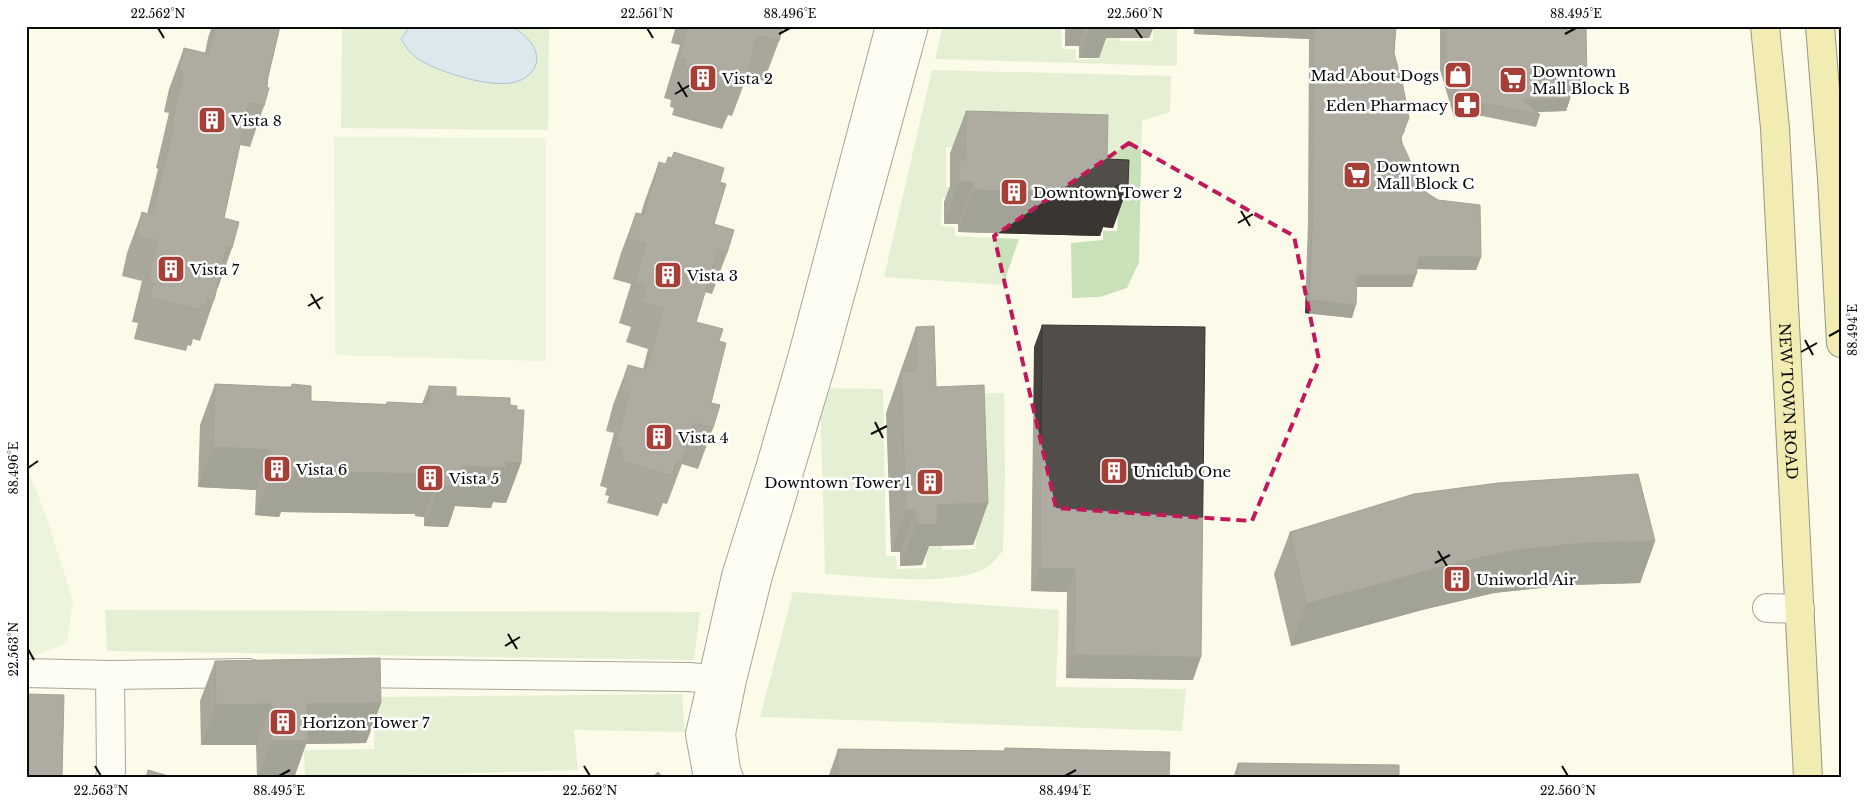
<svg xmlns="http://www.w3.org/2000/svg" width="1867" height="804" font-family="'Libre Baskerville',serif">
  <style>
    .green { fill: #c9e1b9 }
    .pitch { fill: #daeac9 }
    .water { fill: #b5d1ed; stroke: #467dba }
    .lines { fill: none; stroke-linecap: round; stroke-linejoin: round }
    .minor-casing { stroke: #3d3d3d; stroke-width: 30 }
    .major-casing { stroke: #1b1b1b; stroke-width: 30 }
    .minor { stroke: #fff; stroke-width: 28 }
    .major { stroke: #e6d870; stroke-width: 28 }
    .wall { fill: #46423e }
    .shaded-wall { fill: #393632 }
    .building { fill: #514d48; stroke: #393632 }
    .marked { fill: none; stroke: #c2185b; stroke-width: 4; stroke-dasharray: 10 6; stroke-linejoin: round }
    .ticks { fill: none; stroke: #0a0a0a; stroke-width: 2 }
    .labels { text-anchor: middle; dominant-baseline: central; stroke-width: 5; stroke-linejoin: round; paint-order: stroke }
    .poi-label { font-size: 15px; fill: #0a0a0a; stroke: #fff; text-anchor: start }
    .street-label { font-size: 15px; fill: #0a0a0a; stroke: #fff }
    .neatline { fill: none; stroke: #0a0a0a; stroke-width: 2 }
    .ticks-label { font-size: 12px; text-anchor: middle; fill: #0a0a0a }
  </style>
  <rect width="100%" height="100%" fill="#fcfbea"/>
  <g class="green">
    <path d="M342,26H549L548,130L341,128Z"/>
    <path d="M943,26L984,28L988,26H1061L1062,49H1076V60L1100,59L1101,26H1119V41H1153V26H1177V66L935,59Z"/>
    <path d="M932,70L1171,76L1170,112L1142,121L1139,262L1127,288L1100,297L1072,298L1071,243L1103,240V231H1117L1119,198L1072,151L946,147V187H966L965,200L942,198L941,226L955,227V236L1019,239L1003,285L884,277Z"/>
    <path d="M820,388L883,389L886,556H896L897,569L926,568L924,517L940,518L942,550L976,549L974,420L926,394L1004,393L1005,478L1003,551C999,555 995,561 990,565C962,589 863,576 825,574Z"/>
    <path d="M793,592L1059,610L1056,687L1186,689L1182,731L760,717Z"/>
    <path d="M105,610L700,612L694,660L107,651Z"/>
    <path d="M682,694L685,732L574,730L578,770L305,778L304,750L374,749L375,697Z"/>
  </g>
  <g class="pitch">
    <path d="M334,137L546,138V361L335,355Z"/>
    <path d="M26,464L46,516L73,601L67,643L26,659Z"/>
  </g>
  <path class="water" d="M410,26H509C533,35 551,65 521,80C499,91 446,74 425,63C414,58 407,49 401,39Z"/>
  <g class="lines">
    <defs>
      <g id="minor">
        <path d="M1767,608L1800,609"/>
        <path d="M26,673L110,675L249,673"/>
        <path d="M344,673L688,677L713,679"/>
        <path d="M110,675L111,771L110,778"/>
        <path d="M708,778L700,734L736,576L770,468L802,358L890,26"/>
        <path d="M729,778L726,770L721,734L732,680L758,576L821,365L914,26"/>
      </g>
      <g id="major">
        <path id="s1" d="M1765,26L1775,128L1808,778"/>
        <path d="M1820,26L1832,178L1841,343"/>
      </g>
    </defs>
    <use href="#minor" class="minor-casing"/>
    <use href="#major" class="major-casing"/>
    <use href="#minor" class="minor"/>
    <use href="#major" class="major"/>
  </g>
  <g class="wall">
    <path d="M212,26H280L268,77L264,106L250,147L240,145L224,218L232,248L218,288H217L214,300L200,341L193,339L191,346L188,345L186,351L134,339L138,323L132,322L142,281L122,276L127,253L142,212L147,214L158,169L156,168L169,113L164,112L169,89L184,48L205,53L208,38Z"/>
    <path d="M676,26H783L779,41L764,81L747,76L732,116L728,115L722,129L672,115L674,108L670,107L671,100L664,98L680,45L671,43Z"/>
    <path d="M1065,26H1154L1149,38H1106L1099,58H1079V46H1065Z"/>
    <path d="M1194,26H1396L1394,53L1405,131L1401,138L1402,143L1420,183L1427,193L1481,257L1476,270L1417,269L1416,275L1412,287H1357L1352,318L1305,313L1308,221L1309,39L1194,34Z"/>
    <path d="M1440,26H1586L1582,93L1570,94V99L1566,111L1537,112L1540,115L1536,127L1482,116L1454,117L1440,70Z"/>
    <path d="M966,111L1107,159L1128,186L1113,228L1103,227L1100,236L958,232V224H944V202L950,186V153Z"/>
    <path d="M659,162L720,182L714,224L727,253L712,294L705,292L696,322L719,341L711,403L713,428L698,469L682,464L667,504L663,503L658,516L607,503L609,496L605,495L607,488L600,486L614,433L606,431L613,405L628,365L643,369L648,349L626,342L631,327L619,323L631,284L613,279L621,253L636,213L641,214L644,203Z"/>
    <path d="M1042,325L1193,680L1066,678L1067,592L1031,591L1034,347Z"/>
    <path d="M916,327L936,387L988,503L973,545L929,546L922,565L900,566V552H891L886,413Z"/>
    <path d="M215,384L282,387H291L292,384L311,401L386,404L387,402L422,404L429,386L456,396L510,405L521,463L506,503L493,502L491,508L455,506L448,527L424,526V517L415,516V514L281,512L279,517L255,515L256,490L198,487L200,425Z"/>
    <path d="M1290,532L1655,541L1640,583L1568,585L1494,593L1422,610L1291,646L1274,574Z"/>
    <path d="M215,661L381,703L366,743L306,744L294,778H257L256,745H201L200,701Z"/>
    <path d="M1005,748L1169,778H828L838,749L1004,751Z"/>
    <path d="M1238,763L1399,778H1233Z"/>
  </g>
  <g class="shaded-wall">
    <path d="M1072,26H1086L1079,46H1065Z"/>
    <path d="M1090,26H1154L1149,38H1106L1099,58H1079Z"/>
    <path d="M1196,26H1314L1309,39L1194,34Z"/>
    <path d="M1587,81L1582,93L1565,94L1569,82Z"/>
    <path d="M1570,99L1566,111L1530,112L1523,100Z"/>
    <path d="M1459,104H1487L1482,116L1454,117Z"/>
    <path d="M959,182H973L958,224H944Z"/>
    <path d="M1116,185L1128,186L1113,228L1103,227L1100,236L958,232L973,190Z"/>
    <path d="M1419,257H1481L1476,270L1415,269Z"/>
    <path d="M1357,275H1416L1412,287H1352Z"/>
    <path d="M1309,300L1356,305L1352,318L1305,313Z"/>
    <path d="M213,447L271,450L256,490L198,487Z"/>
    <path d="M506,462L521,463L506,503L493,502L491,508L455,506L448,527L424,526L439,486L464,466Z"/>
    <path d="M294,471L430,474L415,514L281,512L279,517L255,515L270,475Z"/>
    <path d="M430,476H439L424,517L415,516Z"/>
    <path d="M988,503L973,545L929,546L922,565L900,566L916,524L937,505Z"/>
    <path d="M906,510H915L900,552H891Z"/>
    <path d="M1655,541L1640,583L1568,585L1494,593L1422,610L1291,646L1306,604L1438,568L1509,551L1583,543Z"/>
    <path d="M1040,569H1075L1067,592L1031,591Z"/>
    <path d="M1074,655L1201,657L1193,680L1066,678Z"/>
    <path d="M381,703L366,743L306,744L294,778H258L271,741L307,704Z"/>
    <path d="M271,704L256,745H201L216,705Z"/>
  </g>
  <g class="building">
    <path d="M216,26H280L268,77L267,87L269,88L264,106L249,103L224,218L239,222L232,248L227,246L214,300L207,298L206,305L201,304L200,310L149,298L153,283L147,282L157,241L137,236L142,212L151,215L154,205L173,128H171L183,72L179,71L184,48L209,54Z"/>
    <path d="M688,26H783L779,41L758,35L747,75L741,74L737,89L687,74L688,68L684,67L686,60L679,58Z"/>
    <path d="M1314,26H1396L1394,53L1403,86L1409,118L1401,137L1402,143L1420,183L1427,193L1438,200L1480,205L1481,257H1419L1416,275H1357L1356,305L1309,300L1313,209Z"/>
    <path d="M1445,26H1586L1587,81L1569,82L1570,99L1523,100L1540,115L1487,104H1459L1445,57Z"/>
    <path d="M966,111L1108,115L1107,159L1129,160L1128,186L1116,185V194L973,190V182H959V160H965Z"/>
    <path d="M674,152L724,168L720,182L726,184L714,224L734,230L727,253L718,250L696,322L723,329L719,341L726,343L711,403L720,405L713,428L694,423L682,463L676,462L673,476L622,462L623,456L619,455L621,448L615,446L629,393L621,390L628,365L646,370L663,309L641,302L646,286L634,283L646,244L628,238L636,213L644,215L659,162L666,164L668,157L672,158Z"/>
    <path d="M1042,325L1205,327L1201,657L1074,655L1075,569H1040Z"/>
    <path d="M934,326L936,387L984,385L988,503L937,505V524H916L915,510H906L901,371H916V327Z"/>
    <path d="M215,384L282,387H292V384L311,386V401L387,405V402L428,404L429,386L456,387V396L510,398V405L517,406V410H524L521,463L506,462V468L464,466L463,486H439V476H430V474L294,471V476L270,475L271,450L213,447Z"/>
    <path d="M1638,474L1655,541L1583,543L1509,551L1438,568L1306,604L1290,532L1414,494L1498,483Z"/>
    <path d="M380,658L381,703L307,704L308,741H271V704L216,705L215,661Z"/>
    <path d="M26,694L64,695L62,778H26Z"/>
    <path d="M1005,748L1170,752L1169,778H838V749L1005,751Z"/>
    <path d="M1238,763L1399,765V778H1238Z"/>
    <path d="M148,770L175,778H146Z"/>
    <path d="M658,772L663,778H652Z"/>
  </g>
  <path d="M0 0H1867V804H0ZM1129,143L1294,236L1319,360L1252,521L1056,508L994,236Z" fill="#fcfbea" fill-opacity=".55" fill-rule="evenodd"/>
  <path class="marked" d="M1129,143L1294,236L1319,360L1252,521L1056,508L994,236Z"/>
  <path class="ticks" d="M158,28L164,38M647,28L653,38M1135,28L1142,38M779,34L790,28M1565,34L1576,28M678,82L687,97M675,94L690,85M1241,211L1250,226M1238,223L1253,214M311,294L320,309M308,306L323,297M1829,336L1840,330M1805,340L1813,355M1801,352L1817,343M875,422L883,438M871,434L887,426M28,468L38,461M1438,551L1447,566M1435,563L1450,555M508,634L517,649M505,646L520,637M28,649L34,660M95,766L101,776M584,766L590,776M1562,766L1568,776M279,776L290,770M1065,776L1076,770"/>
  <defs>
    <symbol id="shop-square" viewBox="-11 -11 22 22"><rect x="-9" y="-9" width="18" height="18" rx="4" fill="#a63f36" stroke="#fff"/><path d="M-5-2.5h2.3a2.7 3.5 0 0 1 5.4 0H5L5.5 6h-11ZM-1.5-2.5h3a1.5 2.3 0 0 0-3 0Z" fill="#fff"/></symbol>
    <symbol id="building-square" viewBox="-11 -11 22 22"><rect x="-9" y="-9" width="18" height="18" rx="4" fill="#a63f36" stroke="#fff"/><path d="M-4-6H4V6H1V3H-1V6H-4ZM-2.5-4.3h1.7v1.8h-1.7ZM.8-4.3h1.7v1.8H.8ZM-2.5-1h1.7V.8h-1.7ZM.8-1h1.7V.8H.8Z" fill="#fff"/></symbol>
    <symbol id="supermarket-square" viewBox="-11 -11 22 22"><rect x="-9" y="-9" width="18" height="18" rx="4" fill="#a63f36" stroke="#fff"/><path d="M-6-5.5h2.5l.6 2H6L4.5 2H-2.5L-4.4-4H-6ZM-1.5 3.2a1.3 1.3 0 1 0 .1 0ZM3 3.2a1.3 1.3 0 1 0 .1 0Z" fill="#fff"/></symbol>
    <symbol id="pharmacy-square" viewBox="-11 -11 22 22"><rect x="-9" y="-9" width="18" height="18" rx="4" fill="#a63f36" stroke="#fff"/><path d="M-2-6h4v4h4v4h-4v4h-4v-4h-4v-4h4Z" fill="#fff"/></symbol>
  </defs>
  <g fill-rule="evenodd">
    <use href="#shop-square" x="1442" y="59" width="32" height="32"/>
    <use href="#building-square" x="687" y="62" width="32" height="32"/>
    <use href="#supermarket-square" x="1497" y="64" width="32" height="32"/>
    <use href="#pharmacy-square" x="1451" y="89" width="32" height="32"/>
    <use href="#building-square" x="196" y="104" width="32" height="32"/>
    <use href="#supermarket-square" x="1341" y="159" width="32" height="32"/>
    <use href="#building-square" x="998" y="176" width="32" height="32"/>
    <use href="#building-square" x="155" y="253" width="32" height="32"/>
    <use href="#building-square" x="652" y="259" width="32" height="32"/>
    <use href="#building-square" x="643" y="421" width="32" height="32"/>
    <use href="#building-square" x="261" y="453" width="32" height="32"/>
    <use href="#building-square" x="1098" y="455" width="32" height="32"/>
    <use href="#building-square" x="414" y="462" width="32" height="32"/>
    <use href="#building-square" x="914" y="466" width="32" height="32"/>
    <use href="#building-square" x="1441" y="563" width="32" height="32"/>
    <use href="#building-square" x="267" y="706" width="32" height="32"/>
  </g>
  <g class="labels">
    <g class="poi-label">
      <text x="1532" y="71">Downtown<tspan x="1532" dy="17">Mall Block B</tspan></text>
      <text x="1439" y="75" text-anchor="end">Mad About Dogs</text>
      <text x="722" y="78">Vista 2</text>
      <text x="1448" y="105" text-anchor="end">Eden Pharmacy</text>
      <text x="231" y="120">Vista 8</text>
      <text x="1376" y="166">Downtown<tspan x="1376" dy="17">Mall Block C</tspan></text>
      <text x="1033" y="192">Downtown Tower 2</text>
      <text x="190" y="269">Vista 7</text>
      <text x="687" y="275">Vista 3</text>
      <text x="678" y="437">Vista 4</text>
      <text x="296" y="469">Vista 6</text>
      <text x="1133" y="471">Uniclub One</text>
      <text x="449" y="478">Vista 5</text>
      <text x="911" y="482" text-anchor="end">Downtown Tower 1</text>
      <text x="1476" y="579">Uniworld Air</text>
      <text x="302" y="722">Horizon Tower 7</text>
    </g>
    <g class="street-label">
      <text stroke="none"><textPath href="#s1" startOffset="376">NEW TOWN ROAD</textPath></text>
    </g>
  </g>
  <rect width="1867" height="804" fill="none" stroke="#ffffff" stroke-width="55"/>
  <rect x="28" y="28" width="1812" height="748" class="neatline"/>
  <g class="ticks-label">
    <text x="158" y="18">22.562°N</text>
    <text x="647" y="18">22.561°N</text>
    <text x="790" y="18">88.496°E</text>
    <text x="1135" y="18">22.560°N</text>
    <text x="1576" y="18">88.495°E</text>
    <text transform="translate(1853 330) rotate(-90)" y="4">88.494°E</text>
    <text transform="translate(14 468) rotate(-90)" y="4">88.496°E</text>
    <text transform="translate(14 649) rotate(-90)" y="4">22.563°N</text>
    <text x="101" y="795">22.563°N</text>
    <text x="279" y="795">88.495°E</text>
    <text x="590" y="795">22.562°N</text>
    <text x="1065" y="795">88.494°E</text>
    <text x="1568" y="795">22.560°N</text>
  </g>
</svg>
